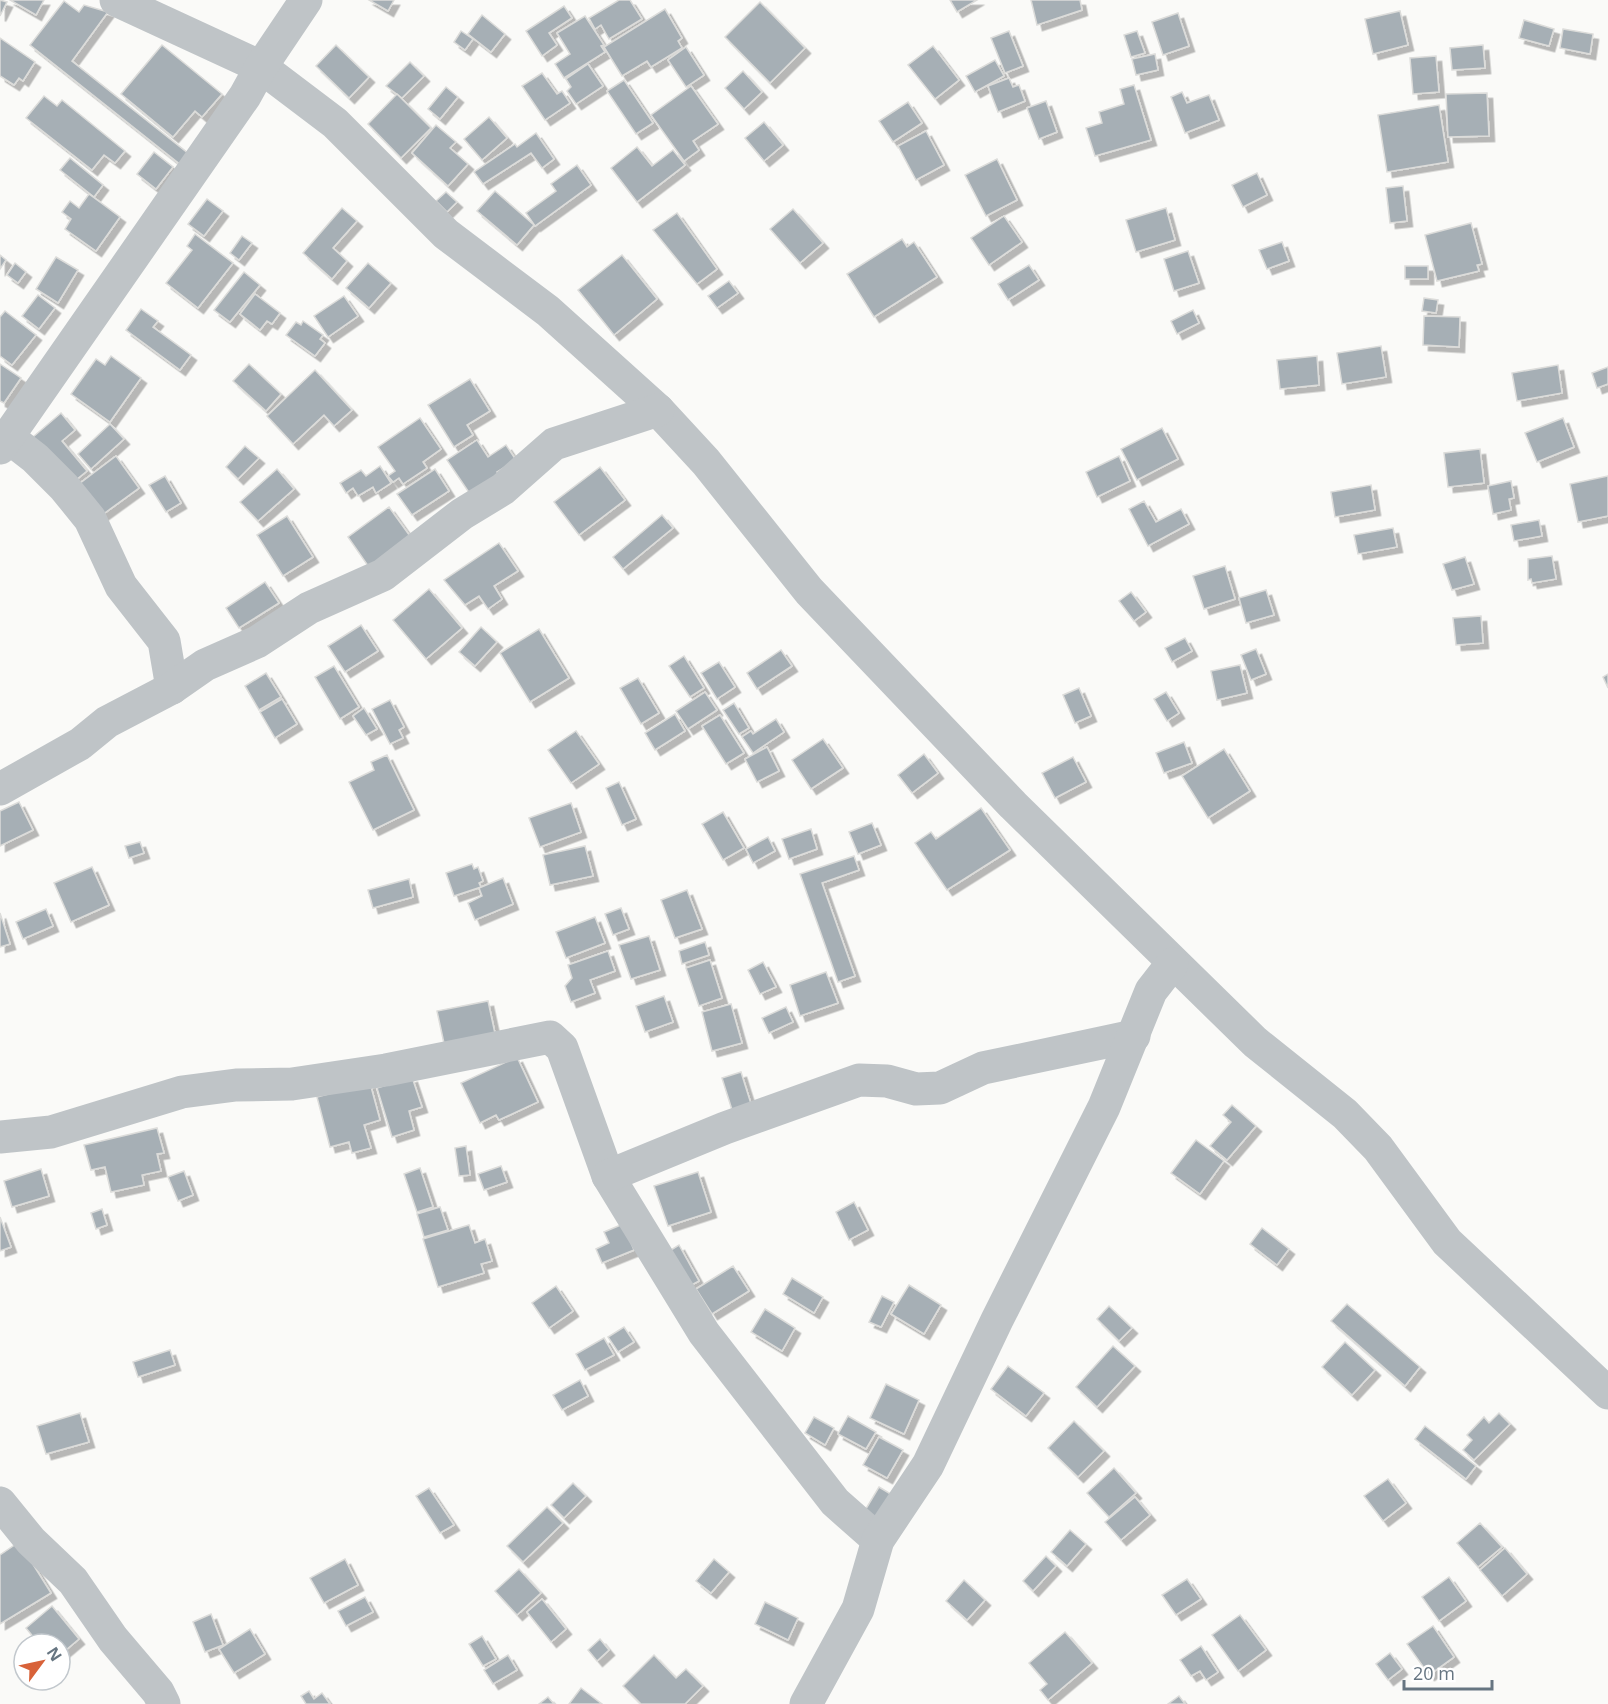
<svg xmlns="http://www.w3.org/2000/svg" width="1608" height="1704" font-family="'Open Sans',sans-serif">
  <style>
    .building { fill: #a6afb5; stroke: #dcdcda; stroke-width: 1.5; filter: url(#shadow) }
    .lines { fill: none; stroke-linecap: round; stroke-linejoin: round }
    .minor { stroke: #bfc4c7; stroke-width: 33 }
  </style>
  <defs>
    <filter id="shadow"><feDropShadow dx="5.5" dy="5.5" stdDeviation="0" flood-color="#0004"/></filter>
  </defs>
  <rect width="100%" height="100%" fill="#fafaf8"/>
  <g class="building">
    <path d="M0,0L7,2L0,16Z"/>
    <path d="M10,0H44L36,15Z"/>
    <path d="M369,0H394L388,11Z"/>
    <path d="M619,0H630L642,19L609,39L601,25L595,29L589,18Z"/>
    <path d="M950,0H977L957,12Z"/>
    <path d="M1031,0H1080L1082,10L1037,25Z"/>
    <path d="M64,1L79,12L84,5L108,12L72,61L189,154L181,165L30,45Z"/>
    <path d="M760,2L805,48L770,83L725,37Z"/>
    <path d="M564,6L572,18L549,33L557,45L542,56L526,31Z"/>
    <path d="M665,9L682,38L678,41L682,48L651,67L647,61L622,76L604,47Z"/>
    <path d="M1400,11L1408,45L1373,54L1365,19Z"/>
    <path d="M1178,13L1189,46L1163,55L1152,22Z"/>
    <path d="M482,15L505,34L491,52L468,34Z"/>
    <path d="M585,16L604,45L601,46L605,52L564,78L555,64L570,54L557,33Z"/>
    <path d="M1524,20L1554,29L1549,46L1519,38Z"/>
    <path d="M1563,29L1593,34L1590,54L1560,48Z"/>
    <path d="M461,31L473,39L465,50L454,42Z"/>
    <path d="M1009,31L1023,66L1005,73L991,38Z"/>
    <path d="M1137,31L1145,53L1131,57L1124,35Z"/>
    <path d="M0,38L35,62L23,81L19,78L14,85L0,76Z"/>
    <path d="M162,45L222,94L202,117L195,111L173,137L121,94Z"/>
    <path d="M336,45L369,77L349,98L316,66Z"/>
    <path d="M1483,45L1485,68L1452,70L1450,48Z"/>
    <path d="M933,46L959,80L935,99L908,65Z"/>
    <path d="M686,47L704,75L686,87L668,60Z"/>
    <path d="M1155,54L1158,70L1136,75L1132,59Z"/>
    <path d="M1436,56L1439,92L1413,94L1410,58Z"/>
    <path d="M995,60L1004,76L975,92L966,76Z"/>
    <path d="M410,62L424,76L402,98L386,86Z"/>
    <path d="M588,64L603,86L576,104L567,91L571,87L566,79Z"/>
    <path d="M743,71L762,92L744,109L725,88Z"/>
    <path d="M542,73L557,94L562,91L570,103L545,120L522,86Z"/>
    <path d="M1009,78L1013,87L1019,85L1025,101L998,112L988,86Z"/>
    <path d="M624,80L653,123L636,134L607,91Z"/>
    <path d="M1134,85L1151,140L1095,156L1086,128L1102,123L1099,112L1124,104L1120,89Z"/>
    <path d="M691,86L718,124L693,141L699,150L684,161L651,115Z"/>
    <path d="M446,87L458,97L440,119L428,109Z"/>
    <path d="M1182,92L1187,103L1209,95L1219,120L1185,133L1171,97Z"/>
    <path d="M1487,93L1489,136L1448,137L1446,94Z"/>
    <path d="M397,94L431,128L401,158L368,124Z"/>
    <path d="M44,96L57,106L62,100L125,151L115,163L104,155L92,170L26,118Z"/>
    <path d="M1046,101L1057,132L1039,139L1027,108Z"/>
    <path d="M908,102L922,123L893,142L879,121Z"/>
    <path d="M1439,105L1448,162L1387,172L1378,115Z"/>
    <path d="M489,117L507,138L482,160L464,139Z"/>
    <path d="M764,122L783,145L764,161L745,138Z"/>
    <path d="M436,125L456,142L450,148L468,164L448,186L412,153Z"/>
    <path d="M926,131L944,165L916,180L898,146Z"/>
    <path d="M536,133L554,159L542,168L531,153L483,184L474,172L515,144L517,147Z"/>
    <path d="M637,147L652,166L673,150L685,165L637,202L611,168Z"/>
    <path d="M154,152L173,167L156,189L137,174Z"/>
    <path d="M70,158L103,185L94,197L60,170Z"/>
    <path d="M997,159L1017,200L986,216L965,175Z"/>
    <path d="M577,165L591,185L535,226L526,213L556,191L551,184Z"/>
    <path d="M1257,173L1267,195L1243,207L1232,185Z"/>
    <path d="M1403,186L1407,221L1390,223L1386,188Z"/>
    <path d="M495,191L534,225L517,245L477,211Z"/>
    <path d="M446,192L457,202L447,212L436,201Z"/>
    <path d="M89,194L120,217L96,251L65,229L71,219L62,212L70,201L79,208Z"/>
    <path d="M207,199L223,211L204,236L188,224Z"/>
    <path d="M342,208L357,221L333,248L347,261L332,279L303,253Z"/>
    <path d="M1166,208L1175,240L1136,252L1126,220Z"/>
    <path d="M793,209L823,243L800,263L770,229Z"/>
    <path d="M677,213L717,269L697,284L653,230Z"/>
    <path d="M1004,216L1022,242L989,265L971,238Z"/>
    <path d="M1471,223L1482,264L1477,265L1479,271L1437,281L1425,235Z"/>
    <path d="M195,234L233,263L198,308L166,283L192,250L187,246Z"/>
    <path d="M242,236L252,243L239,260L230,253Z"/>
    <path d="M902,239L907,247L914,242L937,277L874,317L847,274Z"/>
    <path d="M1282,242L1289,261L1267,269L1259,250Z"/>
    <path d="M1188,251L1199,283L1174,291L1164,259Z"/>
    <path d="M0,255L6,260L0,269Z"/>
    <path d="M622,255L657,299L614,335L578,290Z"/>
    <path d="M56,257L78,270L58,303L36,289Z"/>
    <path d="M15,263L26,272L18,283L7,275Z"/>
    <path d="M368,263L391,283L369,308L346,288Z"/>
    <path d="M1029,265L1039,280L1008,300L998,284Z"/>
    <rect x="1405" y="266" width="23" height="13"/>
    <path d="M244,272L260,285L230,322L214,310Z"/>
    <path d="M729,281L738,293L717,308L708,296Z"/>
    <path d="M255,294L280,313L272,324L267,321L260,330L240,314Z"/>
    <path d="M38,295L55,308L39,329L22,316Z"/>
    <path d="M344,296L358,316L328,337L314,316Z"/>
    <path d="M1424,298L1438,300L1436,313L1422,311Z"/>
    <path d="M141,309L158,321L153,327L191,355L180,370L126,330Z"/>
    <path d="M1193,310L1199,323L1177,334L1171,321Z"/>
    <path d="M5,311L36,335L12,365L0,356V317Z"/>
    <path d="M1424,316L1460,317L1459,347L1423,345Z"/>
    <path d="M303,321L323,335L320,339L325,343L315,356L286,335L296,322L301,325Z"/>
    <path d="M1381,346L1386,377L1342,384L1337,353Z"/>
    <path d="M111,356L141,378L110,422L71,394L96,359L105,365Z"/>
    <path d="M1317,356L1319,385L1280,389L1277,360Z"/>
    <path d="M0,364L21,378L4,403L0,401Z"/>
    <path d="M249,364L281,394L266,411L233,381Z"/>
    <path d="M1558,365L1562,393L1517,401L1512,373Z"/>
    <path d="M1608,367V384L1597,388L1592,373Z"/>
    <path d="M315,370L352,410L334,426L324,415L293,444L267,416Z"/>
    <path d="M470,379L490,411L467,425L473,435L454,447L428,405Z"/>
    <path d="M61,413L75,430L62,441L87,471L71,484L33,437Z"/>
    <path d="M420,418L441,449L423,462L427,468L403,484L399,478L393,482L388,476L395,471L378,447Z"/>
    <path d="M1563,418L1574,447L1537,462L1525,433Z"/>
    <path d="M110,424L124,439L91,469L78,454Z"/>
    <path d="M1162,428L1178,459L1137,480L1121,449Z"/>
    <path d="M477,440L488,457L506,445L516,460L497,472L501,478L472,497L447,460Z"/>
    <path d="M245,446L259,458L238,479L226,467Z"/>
    <path d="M1480,449L1484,483L1448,487L1444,453Z"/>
    <path d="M116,456L139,488L102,515L79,484Z"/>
    <path d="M1119,456L1130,481L1097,497L1086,472Z"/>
    <path d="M380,466L391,483L376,493L373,487L358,496L353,488L346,493L340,483L361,470L366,476Z"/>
    <path d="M600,467L625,500L579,535L554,502Z"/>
    <path d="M277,469L294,489L258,521L240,502Z"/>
    <path d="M435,469L449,491L412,515L397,494Z"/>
    <path d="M165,476L181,503L166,512L149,485Z"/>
    <path d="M1608,476V516L1578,522L1570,484Z"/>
    <path d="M1511,481L1514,498L1509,499L1511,510L1493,514L1488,486Z"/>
    <path d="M1371,485L1375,510L1335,517L1331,492Z"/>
    <path d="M1144,501L1156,522L1181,509L1189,524L1148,546L1129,509Z"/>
    <path d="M389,507L415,543L373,573L348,537Z"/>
    <path d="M662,515L673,528L623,569L613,557Z"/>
    <path d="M287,516L313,557L283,576L257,535Z"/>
    <path d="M1539,520L1542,536L1514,541L1511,525Z"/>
    <path d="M1393,528L1397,547L1358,554L1354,535Z"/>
    <path d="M499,543L518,571L494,586L502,599L488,609L479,596L465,605L444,580Z"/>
    <path d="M1552,556L1556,579L1532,583L1531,579L1528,580V559Z"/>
    <path d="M1465,557L1474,584L1452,590L1443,564Z"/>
    <path d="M1225,566L1235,599L1204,609L1193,576Z"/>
    <path d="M265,582L279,603L239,628L226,608Z"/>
    <path d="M429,589L462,628L426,659L393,620Z"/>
    <path d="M1266,590L1274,615L1246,623L1239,598Z"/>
    <path d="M1131,592L1146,612L1134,621L1119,601Z"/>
    <path d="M1481,616L1483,643L1456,645L1453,618Z"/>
    <path d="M361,625L378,651L345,672L328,646Z"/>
    <path d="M481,627L497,642L475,666L459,652Z"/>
    <path d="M539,629L569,678L530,702L500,653Z"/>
    <path d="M1185,638L1192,651L1172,662L1165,648Z"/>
    <path d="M1256,649L1266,674L1251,680L1241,655Z"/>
    <path d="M781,650L792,666L757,689L747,673Z"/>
    <path d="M684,656L704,688L690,697L669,666Z"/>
    <path d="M719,662L735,687L717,699L701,673Z"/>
    <path d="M1240,665L1247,693L1217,700L1211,671Z"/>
    <path d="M334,666L359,707L340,719L315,677Z"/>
    <path d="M266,673L281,697L259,710L245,686Z"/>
    <path d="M1608,674V688L1603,677Z"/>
    <path d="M638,678L659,713L641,724L620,688Z"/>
    <path d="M1079,688L1091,716L1075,723L1063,695Z"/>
    <path d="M705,692L717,710L688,729L676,711Z"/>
    <path d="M1166,692L1179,713L1167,721L1154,699Z"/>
    <path d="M282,699L297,724L275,738L260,712Z"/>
    <path d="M390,700L404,727L399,730L403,738L390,744L372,709Z"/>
    <path d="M734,703L749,728L739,734L723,710Z"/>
    <path d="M364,708L377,729L366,735L353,716Z"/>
    <path d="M675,714L685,731L655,750L645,733Z"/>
    <path d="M720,715L744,753L726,764L702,726Z"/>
    <path d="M776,719L784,732L753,753L742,737L751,731L753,734Z"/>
    <path d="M576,731L599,764L571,783L548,750Z"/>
    <path d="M823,739L843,768L811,789L792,760Z"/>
    <path d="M1184,742L1192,763L1164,773L1156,753Z"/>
    <path d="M767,747L779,771L757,782L745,759Z"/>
    <path d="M1224,749L1250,791L1208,818L1182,776Z"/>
    <path d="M924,754L938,773L912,793L898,775Z"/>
    <path d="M387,755L414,810L373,830L349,782L374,770L371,762Z"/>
    <path d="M1073,757L1086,782L1055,798L1042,773Z"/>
    <path d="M619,782L636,819L622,825L606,788Z"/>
    <path d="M19,802L33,830L0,846V811Z"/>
    <path d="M571,803L581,832L540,847L529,818Z"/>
    <path d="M981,808L1010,850L947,890L915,843L931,832L936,839Z"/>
    <path d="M723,812L744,848L723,860L702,824Z"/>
    <path d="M872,823L881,845L858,854L849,832Z"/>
    <path d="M811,829L817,849L789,859L782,839Z"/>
    <path d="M768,837L775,851L753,863L746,849Z"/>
    <path d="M140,842L144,853L129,858L125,846Z"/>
    <path d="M585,846L593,876L550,885L543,855Z"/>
    <path d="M854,856L859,870L822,883L855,976L838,982L800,874Z"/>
    <path d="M472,864L474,869L478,867L483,881L479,883L481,887L454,896L446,873Z"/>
    <path d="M92,867L109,905L71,922L54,883Z"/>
    <path d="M503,878L513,904L475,920L468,903L482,896L479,888Z"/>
    <path d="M409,879L413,897L373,908L368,890Z"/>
    <path d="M687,890L702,929L675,938L661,900Z"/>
    <path d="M621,908L629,929L613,935L605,914Z"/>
    <path d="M46,909L53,926L23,939L16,922Z"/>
    <path d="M0,913L10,944L0,947Z"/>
    <path d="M595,917L605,943L566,958L556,932Z"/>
    <path d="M649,936L660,970L631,979L619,945Z"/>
    <path d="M705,942L709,955L682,964L679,951Z"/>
    <path d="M608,951L615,971L590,980L595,993L571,1002L565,986L572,978L568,965Z"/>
    <path d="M710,960L722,998L699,1006L686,968Z"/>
    <path d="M763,962L776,987L760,994L748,970Z"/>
    <path d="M826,972L838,1003L800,1016L790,985Z"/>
    <path d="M664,996L673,1022L645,1032L636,1006Z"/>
    <path d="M488,1001L496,1038L445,1048L437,1011Z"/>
    <path d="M731,1004L742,1043L712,1051L702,1012Z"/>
    <path d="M786,1007L793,1022L769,1033L762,1018Z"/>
    <path d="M517,1057L538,1102L499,1120L496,1115L480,1123L461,1083Z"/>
    <path d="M741,1072L752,1107L733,1113L722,1078Z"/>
    <path d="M412,1077L422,1107L409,1111L414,1130L392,1137L377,1088Z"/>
    <path d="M370,1083L380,1120L364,1125L371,1148L352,1153L349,1142L330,1147L317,1097Z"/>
    <path d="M1232,1105L1256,1126L1227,1160L1210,1146L1231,1122L1223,1115Z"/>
    <path d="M157,1128L164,1153L157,1154L161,1171L142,1175L144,1185L111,1192L105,1167L91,1170L84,1145Z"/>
    <path d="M1196,1140L1224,1161L1200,1194L1171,1173Z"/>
    <path d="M466,1146L470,1175L459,1176L455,1148Z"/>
    <path d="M501,1166L507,1182L484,1190L478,1174Z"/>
    <path d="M420,1168L433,1207L417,1212L404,1174Z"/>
    <path d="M41,1169L49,1196L12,1207L4,1181Z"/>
    <path d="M184,1171L193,1195L178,1201L168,1177Z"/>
    <path d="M698,1172L711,1212L668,1226L654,1186Z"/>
    <path d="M854,1202L868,1230L849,1240L836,1212Z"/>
    <path d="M440,1207L448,1230L424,1237L417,1214Z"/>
    <path d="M102,1209L107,1225L96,1229L91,1213Z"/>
    <path d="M0,1217L11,1247L0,1251Z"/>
    <path d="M623,1224L634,1250L602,1263L596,1249L609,1243L604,1232Z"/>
    <path d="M469,1225L475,1243L485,1239L492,1261L481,1264L484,1273L438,1287L423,1239Z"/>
    <path d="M1262,1228L1289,1249L1277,1265L1250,1244Z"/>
    <path d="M679,1245L699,1281L686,1288L666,1253Z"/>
    <path d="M733,1266L749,1291L712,1314L696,1289Z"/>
    <path d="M792,1278L823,1297L814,1313L783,1294Z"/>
    <path d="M909,1285L941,1305L924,1334L891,1314Z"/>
    <path d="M556,1286L573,1311L549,1328L532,1303Z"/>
    <path d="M882,1296L894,1302L881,1327L869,1322Z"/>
    <path d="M1347,1304L1420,1367L1405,1386L1331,1321Z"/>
    <path d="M1109,1306L1132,1328L1119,1341L1097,1319Z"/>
    <path d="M765,1309L795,1328L782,1351L751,1332Z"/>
    <path d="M624,1327L634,1342L618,1352L608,1337Z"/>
    <path d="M604,1338L614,1355L585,1370L576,1354Z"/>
    <path d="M1345,1342L1375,1370L1352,1395L1322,1367Z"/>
    <path d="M1113,1346L1135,1366L1097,1407L1076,1387Z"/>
    <path d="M170,1350L175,1365L138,1377L133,1362Z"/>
    <path d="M1008,1366L1044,1393L1026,1416L991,1389Z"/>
    <path d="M580,1380L588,1396L562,1410L553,1395Z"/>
    <path d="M886,1384L919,1400L904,1434L870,1418Z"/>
    <path d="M80,1413L89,1442L46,1454L37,1426Z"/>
    <path d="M1499,1413L1510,1424L1474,1460L1463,1450L1472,1440L1467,1435L1484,1417L1489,1423Z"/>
    <path d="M848,1416L876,1432L866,1449L838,1434Z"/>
    <path d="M814,1417L834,1428L825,1445L805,1433Z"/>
    <path d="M1074,1421L1104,1451L1078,1477L1048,1448Z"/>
    <path d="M1425,1426L1476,1466L1466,1479L1415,1439Z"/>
    <path d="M879,1437L903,1450L887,1478L863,1465Z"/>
    <path d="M1114,1468L1136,1493L1109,1517L1087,1493Z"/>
    <path d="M1388,1479L1406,1503L1383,1521L1364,1496Z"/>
    <path d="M573,1483L586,1496L564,1518L551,1505Z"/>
    <path d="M879,1487L894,1496L878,1521L864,1512Z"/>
    <path d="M429,1488L454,1525L440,1533L416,1496Z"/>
    <path d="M1135,1497L1150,1515L1121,1540L1105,1522Z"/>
    <path d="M547,1507L563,1523L523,1562L507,1546Z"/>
    <path d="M1480,1523L1502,1547L1478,1567L1457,1543Z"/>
    <path d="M1070,1530L1086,1544L1067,1566L1051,1552Z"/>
    <path d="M19,1542L51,1593L0,1624V1555Z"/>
    <path d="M1505,1548L1527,1574L1502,1596L1480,1570Z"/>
    <path d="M1046,1556L1056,1566L1033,1591L1023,1581Z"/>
    <path d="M345,1559L358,1585L324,1603L310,1578Z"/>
    <path d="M714,1559L729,1572L711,1593L696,1581Z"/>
    <path d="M519,1569L541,1593L517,1615L495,1591Z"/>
    <path d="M1449,1577L1466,1601L1439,1621L1422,1597Z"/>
    <path d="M1187,1579L1201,1599L1176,1615L1162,1595Z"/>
    <path d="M964,1580L985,1600L967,1620L946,1601Z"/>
    <path d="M365,1597L373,1612L346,1626L338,1611Z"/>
    <path d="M542,1599L566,1629L551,1642L527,1612Z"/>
    <path d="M765,1602L798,1618L788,1640L755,1624Z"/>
    <path d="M52,1606L79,1639L60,1655V1644H39L26,1628Z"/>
    <path d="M211,1614L223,1645L205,1652L193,1622Z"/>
    <path d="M1240,1615L1266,1650L1238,1671L1212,1635Z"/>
    <path d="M1433,1626L1454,1657L1429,1675L1407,1644Z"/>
    <path d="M250,1629L265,1654L234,1673L219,1649Z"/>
    <path d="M1065,1632L1092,1663L1048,1700L1040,1690L1047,1684L1029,1663Z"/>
    <path d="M482,1636L496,1659L483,1666L469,1644Z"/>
    <path d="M600,1639L609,1650L597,1661L588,1650Z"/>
    <path d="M1201,1646L1218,1672L1206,1680L1200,1671L1191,1676L1180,1660Z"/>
    <path d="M1390,1653L1402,1669L1388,1680L1376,1664Z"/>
    <path d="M508,1655L517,1670L493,1684L484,1670Z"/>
    <path d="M654,1655L676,1678L686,1669L703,1686L685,1704H641L623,1686Z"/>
    <path d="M581,1688L602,1704H569Z"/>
    <path d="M309,1691L314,1699L322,1693L330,1704H306L301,1696Z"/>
    <path d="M1179,1696L1185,1704H1168Z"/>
    <path d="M548,1697L554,1704H539Z"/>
  </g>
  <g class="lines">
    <g class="minor">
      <path d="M116,0L261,67L335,123L446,234L548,311L658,410L706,462L809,591L1013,805L1255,1042L1345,1114L1378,1148L1447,1242L1608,1393"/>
      <path d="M8,437L35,458L64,487L90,519L121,586L164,641L172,688"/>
      <path d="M0,448L245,96L261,67L306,0"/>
      <path d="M0,789L80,744L107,722L172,688L205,665L257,642L309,608L383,575L462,514L503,489L554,444L658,410"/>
      <path d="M0,1137L51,1132L182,1092L236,1085L292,1084L386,1070L550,1037L562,1048L608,1176L704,1333L835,1502L878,1540"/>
      <path d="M608,1176L725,1128L859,1080L887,1081L916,1089L940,1088L983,1068L1134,1036"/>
      <path d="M0,1503L31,1541L73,1581L113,1639L158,1692L164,1704"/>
      <path d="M806,1704L858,1609L878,1540L928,1465L997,1320L1104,1107L1151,991L1172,964"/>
    </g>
  </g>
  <g transform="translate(42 1662) rotate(57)"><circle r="28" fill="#ffffff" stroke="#c2c8cd" stroke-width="1.5"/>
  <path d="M0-4.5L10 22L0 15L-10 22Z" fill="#d86239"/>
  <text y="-9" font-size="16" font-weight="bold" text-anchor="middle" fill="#667581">N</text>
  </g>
  <path d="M1404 1680v9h88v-9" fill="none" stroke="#667581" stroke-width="3"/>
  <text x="1413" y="1680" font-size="18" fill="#667581" stroke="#ffffff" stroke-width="4.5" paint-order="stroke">20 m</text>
</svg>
